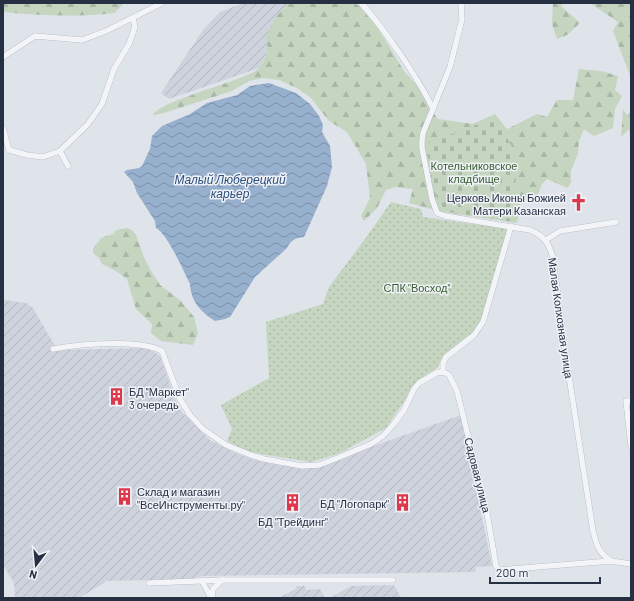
<svg xmlns="http://www.w3.org/2000/svg" width="634" height="601" font-family="Barlow,sans-serif">
  <style>
    .industrial { fill: url(#industrial-furrows) }
    .forest { fill: url(#forest-firs) }
    .cemetery { fill: url(#cemetery-stones) }
    .garden { fill: url(#garden-dots) }
    .water { fill: url(#water-waves) }
    .lines { fill: none; stroke-linecap: round; stroke-linejoin: round }
    .minor-casing { stroke: #a4aab5; stroke-width: 6 }
    .minor { stroke: #f3f4f8; stroke-width: 5.5 }
    .labels { text-anchor: middle; dominant-baseline: central; stroke-width: 3; stroke-linejoin: round; paint-order: stroke }
    .park-label { font-size: 11px; fill: #3a6032; stroke: #eff2f7 }
    .poi-label { font-size: 11px; fill: #263043; stroke: #eff2f7; text-anchor: end }
    .street-label { font-size: 11px; fill: #263043; stroke: #eff2f7 }
    .water-label { font-size: 12px; font-style: italic; fill: #2c4e7c; stroke: #eff2f7 }
  </style>
  <defs>
    <pattern id="industrial-furrows" width="10" height="10" patternUnits="userSpaceOnUse"><rect width="10" height="10" fill="#cdd2dc"/><path d="M-1 1l2-2M0 10L10 0M9 11l2-2" fill="none" stroke="#b0b5be"/></pattern>
    <pattern id="forest-firs" width="22" height="20" patternUnits="userSpaceOnUse"><rect width="22" height="20" fill="#c5d5c0"/><path d="M5 1l3.5 6h-7zM16 11l3.5 6h-7z" fill="#a9b7a6"/></pattern>
    <pattern id="cemetery-stones" width="16" height="16" patternUnits="userSpaceOnUse"><rect width="16" height="16" fill="#c5d5c0"/><path d="M2 7V4a2 2 0 0 1 4 0v3zM10 15v-3a2 2 0 0 1 4 0v3z" fill="#a9b7a6"/></pattern>
    <pattern id="garden-dots" width="8" height="8" patternUnits="userSpaceOnUse"><rect width="8" height="8" fill="#c5d5c0"/><path d="M2 2h.1M6 6h.1" fill="none" stroke="#a9b7a6" stroke-width="1.8" stroke-linecap="round"/></pattern>
    <pattern id="water-waves" width="16" height="10" patternUnits="userSpaceOnUse"><rect width="16" height="10" fill="#97b0ce"/><path d="M0 5q4-4 8 0t8 0" fill="none" stroke="#7b90a9"/></pattern>
  </defs>
  <rect width="100%" height="100%" fill="#dfe3ea"/>
  <g class="industrial">
    <path d="M243,3H289V5H286L268,51L259,68L169,99L161,93L203,30L220,12Z"/>
    <path d="M3,300L26,303L33,308L55,346L52,347L54,350L146,348L156,353L160,356L179,409L210,440L235,453L253,459L282,466L319,467L357,452L461,415L492,566L476,567L475,572L202,576L192,579L107,581L79,598H15L14,583L3,565Z"/>
    <path d="M394,585L401,598H330L351,586Z"/>
    <path d="M296,586H305L306,590L320,589L325,598H279L297,588Z"/>
  </g>
  <g class="forest">
    <path d="M3,3H124L115,13C78,17 40,16 3,12Z"/>
    <path d="M294,3H355L360,7L378,28L404,71L420,89L430,109L438,119L473,124L495,114L507,129L537,114L547,117L557,100H573L579,69L601,71L618,76L615,90L622,96L615,109L613,128L594,136L584,129L579,141L578,153L571,171V183L567,188L547,179L542,184L535,202L525,199L521,201L517,223L443,212L409,203L413,189L395,187L386,190L377,208L364,221L361,216L370,198L366,164L347,132L329,121L311,98L297,88L279,80L264,78L249,81L232,91L167,112L155,115H153C159,101 239,82 257,70C262,66 265,57 268,51L266,37L276,17L286,5Z"/>
    <path d="M553,3H563L561,6L580,23L567,35L557,39L552,24Z"/>
    <path d="M590,3H631V78L613,31L618,22Z"/>
    <path d="M623,109L627,115L631,111V145L629,129L621,137Z"/>
    <path d="M126,228L132,230L136,235L144,257L151,271L160,285L181,301L194,317L198,333L193,345L161,341L151,333L152,324L136,309L127,279L116,271L102,264L99,258L93,253V249L101,238L113,234L116,230Z"/>
  </g>
  <path class="cemetery" d="M495,118L517,155L513,222L443,211L439,206L425,144Z"/>
  <path class="garden" d="M391,202L421,209L423,217L508,229L484,314L477,330L445,355L437,368L415,383L403,403L386,428L340,453L311,462L248,452L227,441L232,429L221,405L269,378L266,322L323,304L329,287L365,239Z"/>
  <path class="water" d="M269,83L296,93L310,104L319,116L323,125L322,132L330,146L332,167L327,186L304,237C295,238 291,240 287,248L255,277L230,317L225,319L215,321C201,312 191,302 190,284C184,272 167,233 156,228L155,221L137,193L133,182L124,172L127,170L139,168L142,166L150,149L152,136L162,126L190,114L207,103L237,95L250,86Z"/>
  <g class="lines">
    <defs>
      <g id="minor">
        <path d="M361,3C376,19 388,37 401,55C413,73 424,90 433,109"/>
        <path d="M461,3L462,19L450,67L423,133L422,141V148L432,199L437,213L445,216L530,230C544,236 549,243 553,258L564,344L593,531C597,546 598,552 611,561"/>
        <path d="M3,57L35,36L82,40L106,31L162,3"/>
        <path d="M3,128L9,150L27,155L43,157L60,151L68,166"/>
        <path d="M60,151L88,124L102,104L114,69L129,44L135,27L133,18"/>
        <path d="M546,240L560,231L616,222"/>
        <path d="M53,349C80,344 138,339 162,351L180,399L190,415L203,429L226,445L251,455L264,459L302,466L319,465L335,459L371,444L383,436L393,425L404,410L414,389L419,383L438,372L446,373L449,375L457,391L487,513L496,566L499,570L611,561L631,564"/>
        <path d="M443,372V363L446,357L474,335L483,322L511,226"/>
        <path d="M631,401H626L631,446"/>
        <path d="M202,581L211,598"/>
        <path d="M149,583L222,580H393"/>
        <path d="M212,598L213,589L222,580"/>
      </g>
    </defs>
    <use href="#minor" class="minor-casing"/>
    <use href="#minor" class="minor"/>
  </g>
  <defs>
    <symbol id="church-bare" viewBox="-9 -9 18 18"><path d="M-1.2-6h2.4v3.5h3.3v2.4h-3.3V6h-2.4V-.1h-3.3v-2.4h3.3Z" fill="#dc384c" stroke="#eff2f7" stroke-width="2.5" paint-order="stroke"/></symbol>
    <symbol id="building-bare" viewBox="-9 -9 18 18"><path d="M-4-6H4V6H1V3H-1V6H-4ZM-2.5-4.3h1.7v1.8h-1.7ZM.8-4.3h1.7v1.8H.8ZM-2.5-1h1.7V.8h-1.7ZM.8-1h1.7V.8H.8Z" fill="#dc384c" stroke="#eff2f7" stroke-width="2.5" paint-order="stroke"/></symbol>
  </defs>
  <g fill-rule="evenodd">
    <use href="#church-bare" x="566" y="190" width="25" height="25"/>
    <use href="#building-bare" x="104" y="384" width="25" height="25"/>
    <use href="#building-bare" x="112" y="484" width="25" height="25"/>
    <use href="#building-bare" x="280" y="490" width="25" height="25"/>
    <use href="#building-bare" x="390" y="490" width="25" height="25"/>
  </g>
  <g class="labels">
    <g class="park-label">
      <text x="474" y="165">Котельниковское<tspan x="474" dy="13">кладбище</tspan></text>
      <text x="417" y="287">СПК "Восход"</text>
    </g>
    <g class="poi-label">
      <text x="566" y="197">Церковь Иконы Божией<tspan x="566" dy="13">Матери Казанская</tspan></text>
      <text x="129" y="391" text-anchor="start">БД "Маркет"<tspan x="129" dy="13">3 очередь</tspan></text>
      <text x="137" y="491" text-anchor="start">Склад и магазин<tspan x="137" dy="13">"ВсеИнструменты.ру"</tspan></text>
      <text x="389" y="503">БД "Логопарк"</text>
      <text x="293" y="521" text-anchor="middle">БД "Трейдинг"</text>
    </g>
    <g class="street-label">
      <text transform="translate(561 318) rotate(82)">Малая Колхозная улица</text>
      <text transform="translate(478 475) rotate(76)">Садовая улица</text>
    </g>
    <g class="water-label">
      <text x="230" y="179">Малый Люберецкий<tspan x="230" dy="14">карьер</tspan></text>
    </g>
  </g>
  <rect width="634" height="601" fill="none" stroke="#263043" stroke-width="8"/>
  <g transform="translate(36 565) rotate(196)" stroke="#eff2f7" stroke-width="3" paint-order="stroke">
  <path d="M0-3L7 15L0 10L-7 15Z" fill="#263043"/>
  <text y="-6" font-size="11" font-weight="bold" text-anchor="middle" fill="#263043">N</text>
  </g>
  <path d="M490 577v6h110v-6" fill="none" stroke="#263043" stroke-width="2"/>
  <text x="496" y="577" font-size="12" fill="#263043" stroke="#eff2f7" stroke-width="3" paint-order="stroke">200 m</text>
</svg>
